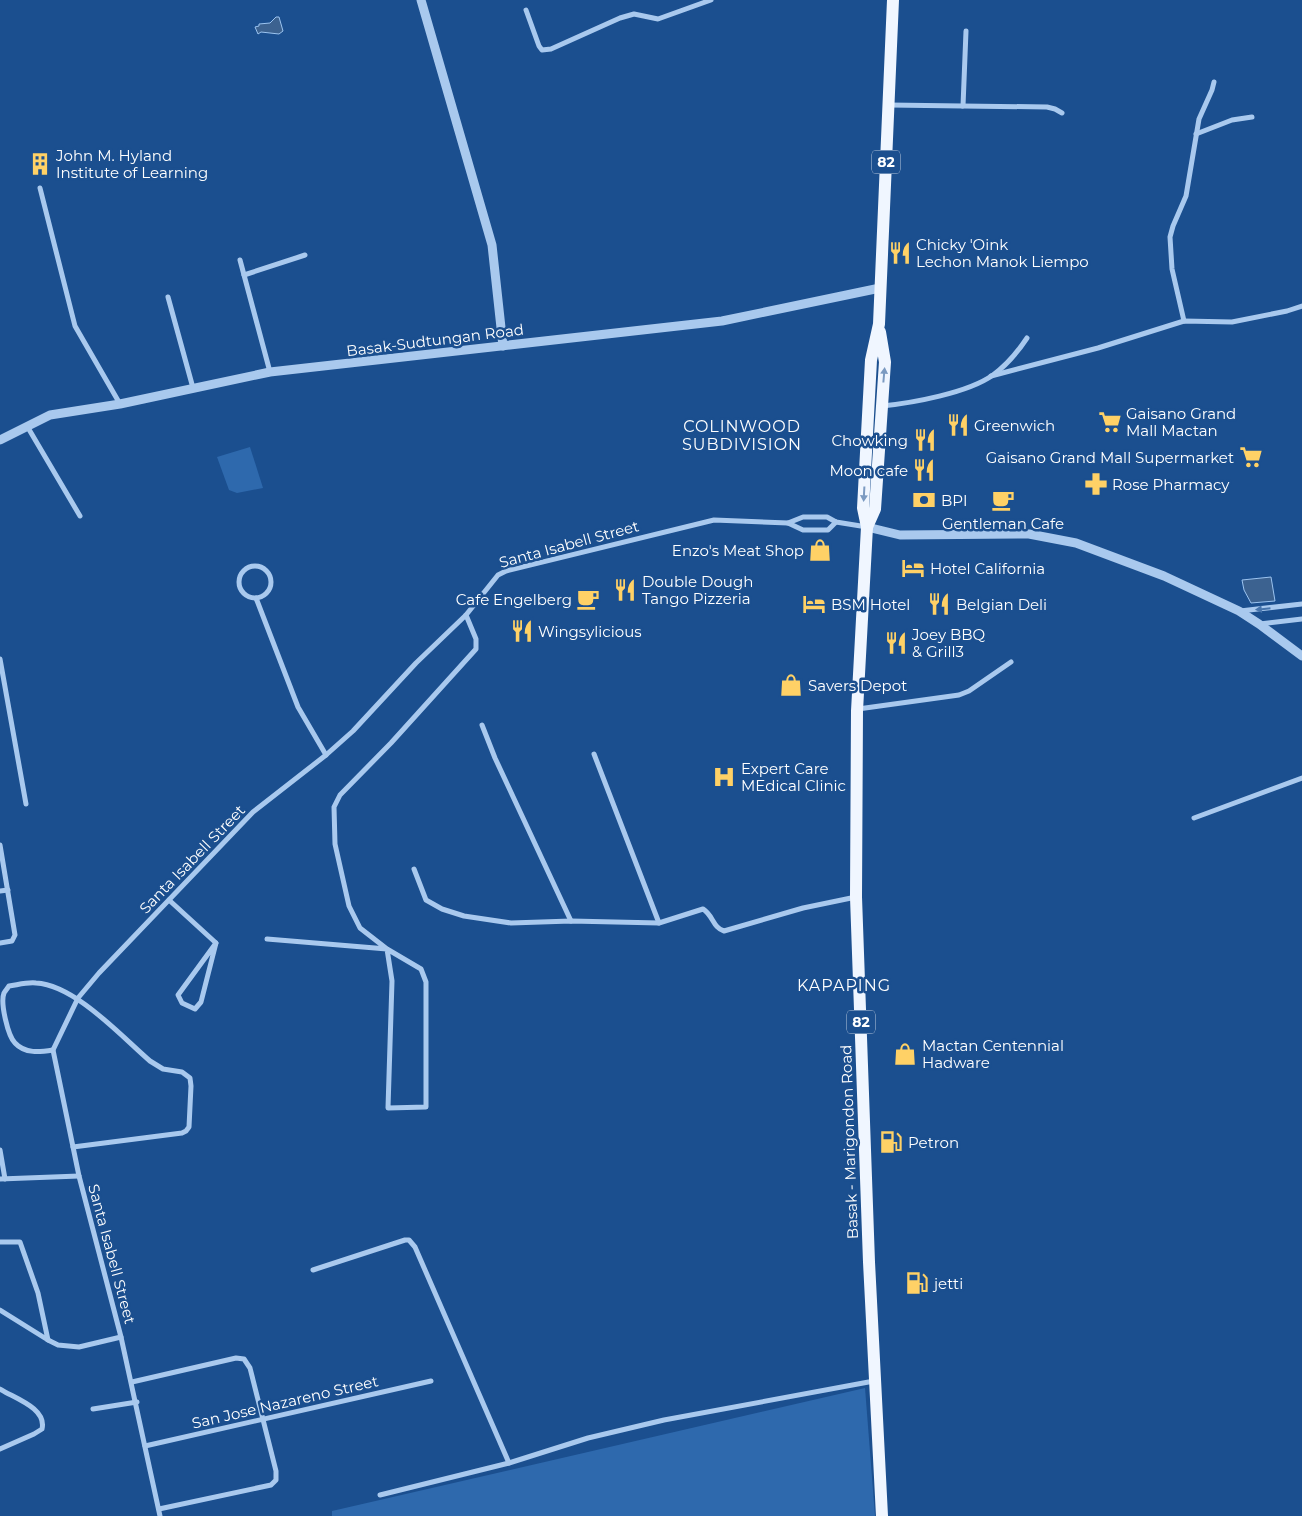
<svg xmlns="http://www.w3.org/2000/svg" width="1302" height="1516" font-family="Montserrat,sans-serif">
  <style>
    .green { fill: #2e69ad }
    .water { fill: #3c6290; stroke: #9cc4f0 }
    .lines { fill: none; stroke-linecap: round; stroke-linejoin: round }
    .minor { stroke: #a9c9ee; stroke-width: 5 }
    .tertiary { stroke: #a9c9ee; stroke-width: 9 }
    .primary { stroke: #f0f6ff; stroke-width: 12 }
    .oneway { fill: #7b9ac1 }
    .oneway2 { fill: #4674ac }
    .labels { text-anchor: middle; dominant-baseline: central; stroke-width: 5; stroke-linejoin: round; paint-order: stroke }
    .shield { fill: #1b4f8f; stroke: #bbcadd; stroke-width: 1 }
    .shield-label { font-size: 14px; font-weight: bold; fill: #fff }
    .poi-label { font-size: 15px; fill: #fff; stroke: #1b4f8f; text-anchor: start }
    .street-label { font-size: 15px; fill: #fff; stroke: #1b4f8f }
    .neighbourhood-label { font-size: 16px; letter-spacing: 1px; fill: #fff; stroke: #1b4f8f }
  </style>
  <rect width="100%" height="100%" fill="#1b4f8f"/>
  <g class="green">
    <path d="M250,447L263,488L237,493L229,490L217,457Z"/>
    <path d="M865,1388L875,1516H332V1511Z"/>
  </g>
  <g class="water">
    <path d="M276,17H279L283,31L279,34L261,32L258,34L255,27L259,26V24L270,23Z"/>
    <path d="M1271,577L1275,601L1251,603L1244,590L1242,580Z"/>
  </g>
  <g class="lines">
    <g class="minor">
      <path d="M526,10L539,46L542,50L551,49L620,18L634,14L658,19L711,0"/>
      <path d="M889,105L1047,107L1055,109L1062,113"/>
      <path d="M963,106L966,31"/>
      <path d="M1196,134L1232,120L1252,117"/>
      <path d="M40,188L75,326L120,404"/>
      <path d="M240,260L270,372"/>
      <path d="M244,275L305,255"/>
      <path d="M168,297L193,388"/>
      <path d="M1184,321L1172,269L1170,237L1173,226L1186,196L1199,119L1212,90L1214,82"/>
      <path d="M991,376L1098,348L1184,321L1232,322L1287,311L1302,306"/>
      <path d="M882,406C912,403 968,393 993,375C1007,365 1017,353 1027,338"/>
      <path d="M27,426L80,516"/>
      <path d="M788,523L803,517H827L836,522L867,527"/>
      <circle cx="255" cy="582" r="16"/>
      <path d="M256,598L298,707L326,755"/>
      <path d="M1240,611L1302,604"/>
      <path d="M1260,624L1302,619"/>
      <path d="M0,659L26,804"/>
      <path d="M858,709L959,695L969,691L1011,662"/>
      <path d="M482,725L495,758L571,921"/>
      <path d="M594,754L659,923"/>
      <path d="M1194,818L1302,778"/>
      <path d="M0,845L15,935L12,941L0,943"/>
      <path d="M414,869L426,900L442,909L464,916L511,923L571,921L659,923L703,909C713,915 713,928 724,931L803,908L856,897"/>
      <path d="M0,891L8,890"/>
      <path d="M169,900L216,943"/>
      <path d="M267,939L387,949L421,969L426,982V1107L388,1108L392,981L387,949L360,928L349,906L335,844L334,807L340,795L391,743L476,649V639L466,615"/>
      <path d="M216,943L201,1002L195,1009L182,1003L178,995Z"/>
      <path d="M53,1050C40,1052 25,1054 15,1043C8,1036 0,1003 4,993C5,991 7,989 9,986C17,985 27,982 36,983C75,985 121,1036 150,1061L163,1069L182,1072L190,1078L191,1086L189,1127L186,1131L182,1133L73,1147"/>
      <path d="M0,1150L5,1179"/>
      <path d="M0,1179L79,1176"/>
      <path d="M0,1242H20L38,1293L48,1340L0,1310"/>
      <path d="M313,1270L405,1240H409L415,1247L509,1463"/>
      <path d="M48,1340L58,1345L79,1347L121,1337"/>
      <path d="M132,1382L236,1358L244,1359L250,1368L276,1471V1480L271,1485L159,1509"/>
      <path d="M0,1389C14,1398 47,1408 42,1429L34,1434L0,1449"/>
      <path d="M93,1409L137,1402"/>
      <path d="M145,1446L431,1381"/>
      <path d="M380,1495L509,1463L588,1438L664,1420L874,1381"/>
      <path d="M160,1516L121,1337L79,1176L53,1050L78,998L99,973L253,812L326,755L353,731L416,663L466,615L498,575L506,571L714,520L788,523L803,530H828L836,522"/>
    </g>
    <g class="tertiary">
      <path d="M421,0L492,245L503,346"/>
      <path d="M0,440L50,415L120,404L270,372L722,321L880,288"/>
      <path d="M867,527L900,535L1029,534L1076,543L1164,576L1239,611L1259,624L1302,656"/>
    </g>
    <g class="primary">
      <path d="M867,527L875,509L885,362L880,332"/>
      <path d="M882,1516L869,1262L856,897L857,711L867,527L863,508L871,360L879,324L893,0"/>
    </g>
  </g>
  <defs><path id="oneway-solid" d="M-6-.8H1V-3.2L6.5 0L1 3.2V.8H-6Z" transform="scale(1.25)"/></defs>
  <g class="oneway">
    <use href="#oneway-solid" transform="translate(884 375) rotate(-85)"/>
    <use href="#oneway-solid" transform="translate(864 494) rotate(93)"/>
  </g>
  <use class="oneway2" href="#oneway-solid" transform="translate(1263 609) rotate(174)"/>
  <defs>
    <symbol id="building-bare" viewBox="-9 -9 18 18"><path d="M-4-6H4V6H1V3H-1V6H-4ZM-2.5-4.3h1.7v1.8h-1.7ZM.8-4.3h1.7v1.8H.8ZM-2.5-1h1.7V.8h-1.7ZM.8-1h1.7V.8H.8Z" fill="#ffd166" stroke="#1b4f8f" stroke-width="2.5" paint-order="stroke"/></symbol>
    <symbol id="restaurant-bare" viewBox="-9 -9 18 18"><path d="M-5-6h1v4h1v-4h1v4h1v-4h1v5L-1.5 .5V6h-2V.5L-5-1ZM5-6V6H3V1.5H1.5Q1.5-4 5-6Z" fill="#ffd166" stroke="#1b4f8f" stroke-width="2.5" paint-order="stroke"/></symbol>
    <symbol id="supermarket-bare" viewBox="-9 -9 18 18"><path d="M-6-5.5h2.5l.6 2H6L4.5 2H-2.5L-4.4-4H-6ZM-1.5 3.2a1.3 1.3 0 1 0 .1 0ZM3 3.2a1.3 1.3 0 1 0 .1 0Z" fill="#ffd166" stroke="#1b4f8f" stroke-width="2.5" paint-order="stroke"/></symbol>
    <symbol id="pharmacy-bare" viewBox="-9 -9 18 18"><path d="M-2-6h4v4h4v4h-4v4h-4v-4h-4v-4h4Z" fill="#ffd166" stroke="#1b4f8f" stroke-width="2.5" paint-order="stroke"/></symbol>
    <symbol id="bank-bare" viewBox="-9 -9 18 18"><path d="M-6-4H6V4H-6ZM0-2.3a2.3 2.3 0 1 0 0 4.6a2.3 2.3 0 1 0 0-4.6Z" fill="#ffd166" stroke="#1b4f8f" stroke-width="2.5" paint-order="stroke"/></symbol>
    <symbol id="cafe-bare" viewBox="-9 -9 18 18"><path d="M-5.5-4.5H6V0H3Q3 3.5 0 3.5H-2.5Q-5.5 3.5-5.5 0ZM3-3.2v2h1.7v-2ZM-6 4.5H4V6H-6Z" fill="#ffd166" stroke="#1b4f8f" stroke-width="2.5" paint-order="stroke"/></symbol>
    <symbol id="shop-bare" viewBox="-9 -9 18 18"><path d="M-5-2.5h2.3a2.7 3.5 0 0 1 5.4 0H5L5.5 6h-11ZM-1.5-2.5h3a1.5 2.3 0 0 0-3 0Z" fill="#ffd166" stroke="#1b4f8f" stroke-width="2.5" paint-order="stroke"/></symbol>
    <symbol id="hotel-bare" viewBox="-9 -9 18 18"><path d="M-6-4.5h1.5V1H6V5H4.5V3h-9V5H-6ZM-4 0a1.8 1.8 0 1 1 3.6 0ZM.5 0V-2.5h3Q6-2.5 6 0Z" fill="#ffd166" stroke="#1b4f8f" stroke-width="2.5" paint-order="stroke"/></symbol>
    <symbol id="hospital-bare" viewBox="-9 -9 18 18"><path d="M-5-5h3v3.5h4V-5h3V5h-3V1.5h-4V5h-3Z" fill="#ffd166" stroke="#1b4f8f" stroke-width="2.5" paint-order="stroke"/></symbol>
    <symbol id="fuel-bare" viewBox="-9 -9 18 18"><path d="M-5.5-6h7V0h2V4h1.3V-2.5L3-4.5l.8-.8L6-3V5H2.5V1h-1V6h-7ZM-4.2-4.7v3.2H.2V-4.7Z" fill="#ffd166" stroke="#1b4f8f" stroke-width="2.5" paint-order="stroke"/></symbol>
  </defs>
  <g fill-rule="evenodd">
    <use href="#building-bare" x="24" y="148" width="32" height="32"/>
    <use href="#restaurant-bare" x="884" y="237" width="32" height="32"/>
    <use href="#supermarket-bare" x="1094" y="406" width="32" height="32"/>
    <use href="#restaurant-bare" x="942" y="409" width="32" height="32"/>
    <use href="#restaurant-bare" x="909" y="424" width="32" height="32"/>
    <use href="#supermarket-bare" x="1235" y="441" width="32" height="32"/>
    <use href="#restaurant-bare" x="908" y="454" width="32" height="32"/>
    <use href="#pharmacy-bare" x="1080" y="468" width="32" height="32"/>
    <use href="#bank-bare" x="908" y="484" width="32" height="32"/>
    <use href="#cafe-bare" x="987" y="484" width="32" height="32"/>
    <use href="#shop-bare" x="804" y="534" width="32" height="32"/>
    <use href="#hotel-bare" x="897" y="552" width="32" height="32"/>
    <use href="#restaurant-bare" x="609" y="574" width="32" height="32"/>
    <use href="#cafe-bare" x="572" y="583" width="32" height="32"/>
    <use href="#hotel-bare" x="798" y="588" width="32" height="32"/>
    <use href="#restaurant-bare" x="923" y="588" width="32" height="32"/>
    <use href="#restaurant-bare" x="506" y="615" width="32" height="32"/>
    <use href="#restaurant-bare" x="880" y="627" width="32" height="32"/>
    <use href="#shop-bare" x="775" y="669" width="32" height="32"/>
    <use href="#hospital-bare" x="708" y="761" width="32" height="32"/>
    <use href="#shop-bare" x="889" y="1038" width="32" height="32"/>
    <use href="#fuel-bare" x="875" y="1126" width="32" height="32"/>
    <use href="#fuel-bare" x="901" y="1267" width="32" height="32"/>
  </g>
  <g class="labels">
    <g class="shield">
      <rect x="872" y="150.5" width="28" height="23" rx="4"/>
      <rect x="847" y="1010.5" width="28" height="23" rx="4"/>
    </g>
    <g class="shield-label">
      <text x="886" y="162">82</text>
      <text x="861" y="1022">82</text>
    </g>
    <g class="poi-label">
      <text x="56" y="155">John M. Hyland<tspan x="56" dy="17">Institute of Learning</tspan></text>
      <text x="916" y="244">Chicky 'Oink<tspan x="916" dy="17">Lechon Manok Liempo</tspan></text>
      <text x="1126" y="413">Gaisano Grand<tspan x="1126" dy="17">Mall Mactan</tspan></text>
      <text x="974" y="425">Greenwich</text>
      <text x="908" y="440" text-anchor="end">Chowking</text>
      <text x="1234" y="457" text-anchor="end">Gaisano Grand Mall Supermarket</text>
      <text x="908" y="470" text-anchor="end">Moon cafe</text>
      <text x="1112" y="484">Rose Pharmacy</text>
      <text x="941" y="500">BPI</text>
      <text x="1003" y="523" text-anchor="middle">Gentleman Cafe</text>
      <text x="804" y="550" text-anchor="end">Enzo's Meat Shop</text>
      <text x="930" y="568">Hotel California</text>
      <text x="642" y="581">Double Dough<tspan x="642" dy="17">Tango Pizzeria</tspan></text>
      <text x="572" y="599" text-anchor="end">Cafe Engelberg</text>
      <text x="831" y="604">BSM Hotel</text>
      <text x="956" y="604">Belgian Deli</text>
      <text x="538" y="631">Wingsylicious</text>
      <text x="912" y="634">Joey BBQ<tspan x="912" dy="17">&amp; Grill3</tspan></text>
      <text x="808" y="685">Savers Depot</text>
      <text x="741" y="768">Expert Care<tspan x="741" dy="17">MEdical Clinic</tspan></text>
      <text x="922" y="1045">Mactan Centennial<tspan x="922" dy="17">Hadware</tspan></text>
      <text x="908" y="1142">Petron</text>
      <text x="934" y="1283">jetti</text>
    </g>
    <g class="street-label">
      <text transform="translate(435 340) rotate(-7)">Basak-Sudtungan Road</text>
      <text transform="translate(569 544) rotate(-15)">Santa Isabell Street</text>
      <text transform="translate(192 859) rotate(-46)">Santa Isabell Street</text>
      <text transform="translate(849 1142) rotate(-92)">Basak - Marigondon Road</text>
      <text transform="translate(112 1254) rotate(75)">Santa Isabell Street</text>
      <text transform="translate(285 1402) rotate(-13)">San Jose Nazareno Street</text>
    </g>
    <g class="neighbourhood-label">
      <text x="742" y="426">COLINWOOD<tspan x="742" dy="18">SUBDIVISION</tspan></text>
      <text x="844" y="985">KAPAPING</text>
    </g>
  </g>
</svg>
